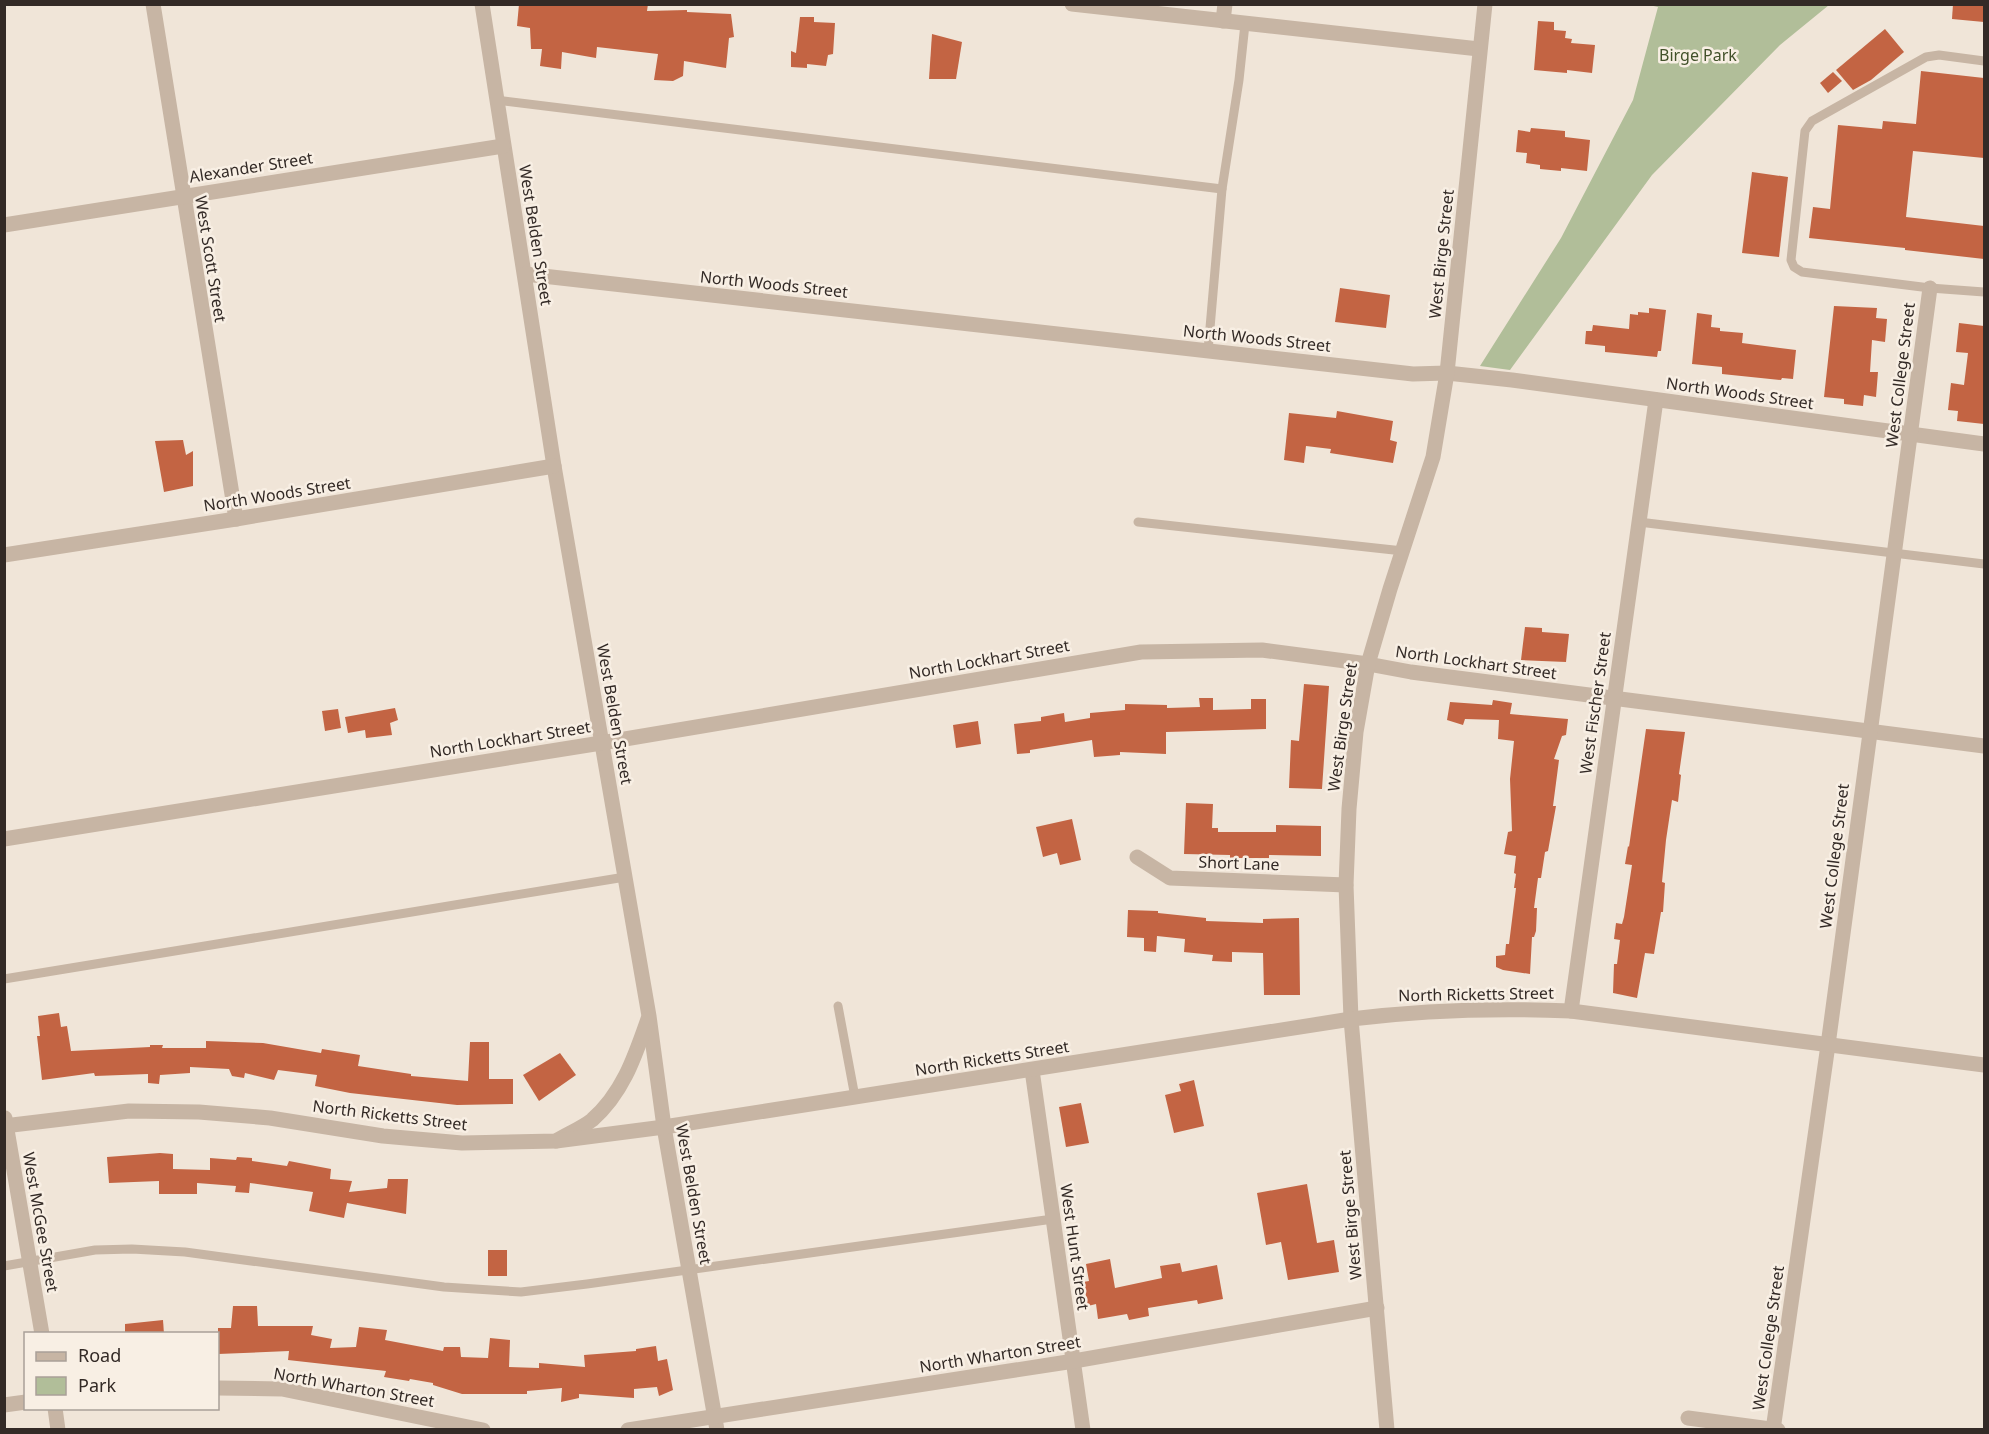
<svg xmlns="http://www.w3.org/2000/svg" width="1989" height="1434" font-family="'Noto Sans',sans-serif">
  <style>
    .green { fill: #b1be99 }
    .building { fill: #c36443 }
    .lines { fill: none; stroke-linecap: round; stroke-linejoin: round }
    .service { stroke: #c7b5a4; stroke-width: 9 }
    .minor { stroke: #c7b5a4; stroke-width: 15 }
    .tertiary { stroke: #c7b5a4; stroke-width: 15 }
    .labels { text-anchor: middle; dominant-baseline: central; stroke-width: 5; stroke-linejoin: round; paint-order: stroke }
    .park-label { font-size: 16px; fill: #42512a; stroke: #f8efe4 }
    .street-label { font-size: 16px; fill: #332a26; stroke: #f8efe4 }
  </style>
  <rect width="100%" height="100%" fill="#f0e5d8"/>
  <path class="green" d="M1649,5H1829L1780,45L1652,175L1510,370L1480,366L1561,238L1633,100L1658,7Z"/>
  <g class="building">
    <path d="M519,4H648L647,11L687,10V12L731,14L734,37L729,38L726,68L684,61L683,76L673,81L654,80L658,54L597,47L596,58L562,52L561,69L540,66L542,49H531L530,28L517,26Z"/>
    <path d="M1953,4H1984V22L1952,19Z"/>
    <path d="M800,17H814V22L835,23L833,54L828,55L826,66L807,64V68L791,67V51L796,53Z"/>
    <path d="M1538,21L1554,22V30L1566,31L1565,38L1572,39L1571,43L1595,45L1592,73L1567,70V73L1534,70Z"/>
    <path d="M1885,29L1904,52L1871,80L1853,90L1836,70Z"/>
    <path d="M932,34L962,42L956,79H929Z"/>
    <path d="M1921,71L1984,78V158L1913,151L1906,217L1984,226V259L1905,250V248L1809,238L1813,207L1830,209L1838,125L1882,129L1883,121L1916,124Z"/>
    <path d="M1833,72L1842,81L1828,93L1820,83Z"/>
    <path d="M1531,128L1565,131V137L1590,140L1587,171L1561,168V171L1540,169V165L1526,163L1527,153L1516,152L1518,130L1530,132Z"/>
    <path d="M1752,172L1788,177L1779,257L1742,253Z"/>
    <path d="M1340,288L1390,295L1386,328L1335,322Z"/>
    <path d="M1834,306L1877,308L1876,318L1887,319L1885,342L1872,340L1870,372H1878L1876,397L1864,395L1863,406L1844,404V399L1824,397Z"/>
    <path d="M1649,308L1666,310L1661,351H1658L1657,357L1605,352V346L1585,344L1586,331H1592L1593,325L1629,329L1630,314L1638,315V312L1649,313Z"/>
    <path d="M1697,313L1712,315L1711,327L1720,328V331L1743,333L1742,343L1796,350L1793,379L1782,378L1781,380L1722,374V367L1692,364Z"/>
    <path d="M1959,323L1984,326V424L1957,421L1958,411L1948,410L1951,383L1964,385L1968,353L1956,352Z"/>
    <path d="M1337,411L1393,421L1390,440L1397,442L1393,463L1330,453L1331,449L1306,446L1304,463L1284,460L1289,413L1336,418Z"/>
    <path d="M183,440L186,455L193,451V486L164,492L155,441Z"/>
    <path d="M1525,627L1542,628V632L1569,634L1566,662L1521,660Z"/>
    <path d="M1304,684L1329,686L1322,789L1289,788L1291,740L1299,741Z"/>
    <path d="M1199,698H1213V710L1251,709V699H1266V729L1166,732V754L1120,752V755L1094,757L1092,740L1030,750V753L1017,754L1014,724L1041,721V717L1064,713L1065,722L1090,718V713L1125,710V704L1167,705V708L1200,707Z"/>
    <path d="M1493,700L1512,703L1510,714L1568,719L1566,735L1562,736L1554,759L1559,760L1553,806H1556L1548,851L1545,852L1541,878H1538L1534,908H1537L1536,931L1534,937H1532L1530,974L1503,970L1496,967V956L1505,955L1506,944H1509L1516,888H1514L1516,874L1514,873L1516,856L1504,854L1508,832L1512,831L1510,779L1514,741L1498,739L1499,720L1465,719L1463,725L1447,720L1450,702L1492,705Z"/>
    <path d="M395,708L398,720L390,723L392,735L366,738L365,730L348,733L345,717Z"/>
    <path d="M338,709L341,728L325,731L322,711Z"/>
    <path d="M978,721L981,744L956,748L953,725Z"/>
    <path d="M1646,729L1685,732L1679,774L1681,775L1678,802L1672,800L1666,840L1662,882L1665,883L1663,912H1661L1654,954L1645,953L1637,998L1613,993L1614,964H1617L1620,940L1614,939L1616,923L1622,924L1624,917L1632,865L1625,864L1628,846L1629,847Z"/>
    <path d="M1186,803L1213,804L1212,828H1218V832H1276V825L1321,826V856L1269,855V858H1230V855L1184,854Z"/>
    <path d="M1072,819L1081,860L1060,865L1057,853L1043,857L1036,827Z"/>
    <path d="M1128,910L1158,911V913L1206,918V921L1263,923V919L1299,918L1300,995H1264L1263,953L1232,952V962L1212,961L1213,955L1184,952L1185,939L1157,936L1156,952L1144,951V938L1127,937Z"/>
    <path d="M59,1013L61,1027L67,1026L71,1051L150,1047V1045H163L162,1048H206V1041L263,1043L321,1053L322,1049L360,1055L358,1066L411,1074V1076L468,1081L470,1042H489V1079H513V1104L457,1105L350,1093L315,1086L317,1075L278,1070L274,1080L245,1073L244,1078L232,1076L229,1069L190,1067V1073L160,1075L159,1084L148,1083V1074L95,1076L94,1073L42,1080L37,1036H40L38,1016Z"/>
    <path d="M560,1053L576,1075L539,1101L523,1075Z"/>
    <path d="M1194,1080L1204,1126L1174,1133L1165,1095L1181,1091L1179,1084Z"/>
    <path d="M1081,1103L1089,1143L1066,1147L1059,1107Z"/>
    <path d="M160,1153L173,1154V1169L210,1170V1158L236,1160L237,1157L252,1158V1161L287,1166L289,1161L331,1169L330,1179L352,1181L349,1192L387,1188L388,1179H408L406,1214L347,1203L344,1218L309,1211L313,1192L250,1183L249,1193L235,1192L236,1186L197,1183V1194H159V1181L109,1183L107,1157Z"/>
    <path d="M1307,1184L1317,1243L1334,1240L1339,1272L1288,1280L1281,1242L1266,1245L1257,1193Z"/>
    <rect x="488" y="1250" width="19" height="26"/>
    <path d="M1110,1259L1115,1288L1162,1278L1160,1266L1180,1263L1182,1272L1217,1265L1223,1299L1198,1304L1197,1300L1148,1308L1149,1316L1129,1320L1127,1314L1098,1319L1096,1304L1088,1306L1083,1282L1089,1281L1086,1264Z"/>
    <path d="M233,1306H257L258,1326H313L311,1335L332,1339L330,1348L356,1347L359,1327L387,1330L385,1340L443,1351L444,1347H460L461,1357L488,1358L490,1338L510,1340L509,1367L539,1368V1363L585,1367L584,1355L636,1351V1349L656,1346L658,1361L667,1359L673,1390L659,1396L657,1387L634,1389V1398L579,1394V1398L561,1402L562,1388L527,1391V1394H462L433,1385V1383L410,1379L409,1381L384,1377L386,1371L288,1360L289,1351L218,1354V1328H231Z"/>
    <path d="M163,1320L164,1334H125V1324Z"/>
  </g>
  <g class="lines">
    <g class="service">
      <path d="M1984,61L1939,55L1926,57L1812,121L1805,131L1791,260L1794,267L1802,272L1930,288L1984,292"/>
      <path d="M496,100L1222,189"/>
      <path d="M1208,351L1222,189L1239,80L1245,24"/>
      <path d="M1138,522L1403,551"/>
      <path d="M1639,522L1984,564"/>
      <path d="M4,979L625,877"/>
      <path d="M838,1006L855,1097"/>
      <path d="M4,1266L95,1250L132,1249L185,1252L444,1287L521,1292L587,1284L1053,1219"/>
    </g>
    <g class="minor">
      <path d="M153,4L236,519"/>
      <path d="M482,4L554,466L649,1016L664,1127L717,1430"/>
      <path d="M1072,4L1479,49"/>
      <path d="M1223,21L1225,4"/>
      <path d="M4,225L503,146"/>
      <path d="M525,274L1413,374L1447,373L1512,380L1984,444"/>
      <path d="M4,555L236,519L554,466"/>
      <path d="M4,839L601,743L1141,652L1262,650L1368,664L1411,672L1984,746"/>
      <path d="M1137,857L1170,878L1346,885"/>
      <path d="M1571,1011L1656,400"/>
      <path d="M1032,1070L1083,1430"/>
      <path d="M556,1141C567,1134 582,1128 592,1120C623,1093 635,1056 648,1019"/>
      <path d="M218,1388L282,1389L483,1430"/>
      <path d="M4,1405L26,1402"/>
      <path d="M1688,1418L1778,1430"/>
      <path d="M628,1430L1074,1361L1377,1308"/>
      <path d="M1387,1430L1351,1019L1346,885L1349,809L1356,732L1368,664L1390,589L1433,457L1447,373L1485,4"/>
      <path d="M1773,1430L1828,1045L1930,288"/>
    </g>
    <g class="tertiary">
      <path d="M5,1118L42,1334"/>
      <path d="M4,1126L129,1111L199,1112L270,1118L383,1136L462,1143L556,1141L664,1127L1351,1019C1424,1010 1497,1008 1571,1011L1984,1065"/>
      <path d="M55,1408L58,1430"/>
    </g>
  </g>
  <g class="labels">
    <g class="park-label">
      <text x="1698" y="55">Birge Park</text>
    </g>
    <g class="street-label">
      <text transform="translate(251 167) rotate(-9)">Alexander Street</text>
      <text transform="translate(536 235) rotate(81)">West Belden Street</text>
      <text transform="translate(1441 254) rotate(-84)">West Birge Street</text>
      <text transform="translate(211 259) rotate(81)">West Scott Street</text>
      <text transform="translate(774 284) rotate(6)">North Woods Street</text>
      <text transform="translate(1257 338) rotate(6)">North Woods Street</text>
      <text transform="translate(1900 375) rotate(-83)">West College Street</text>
      <text transform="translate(1740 393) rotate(8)">North Woods Street</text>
      <text transform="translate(277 494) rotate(-9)">North Woods Street</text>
      <text transform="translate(989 659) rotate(-10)">North Lockhart Street</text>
      <text transform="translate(1476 662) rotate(8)">North Lockhart Street</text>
      <text transform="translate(1595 703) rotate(-82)">West Fischer Street</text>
      <text transform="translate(615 714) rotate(80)">West Belden Street</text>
      <text transform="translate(1342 727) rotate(-82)">West Birge Street</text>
      <text transform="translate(510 739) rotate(-9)">North Lockhart Street</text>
      <text transform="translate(1834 856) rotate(-83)">West College Street</text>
      <text transform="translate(1239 863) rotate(2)">Short Lane</text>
      <text transform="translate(1476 994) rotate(-1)">North Ricketts Street</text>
      <text transform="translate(992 1058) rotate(-9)">North Ricketts Street</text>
      <text transform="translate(390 1115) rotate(7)">North Ricketts Street</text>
      <text transform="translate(694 1194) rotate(80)">West Belden Street</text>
      <text transform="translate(1350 1215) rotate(-95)">West Birge Street</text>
      <text transform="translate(41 1222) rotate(80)">West McGee Street</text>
      <text transform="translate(1075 1247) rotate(82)">West Hunt Street</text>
      <text transform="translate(1768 1338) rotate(-82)">West College Street</text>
      <text transform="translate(1000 1354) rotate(-9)">North Wharton Street</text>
      <text transform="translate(354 1387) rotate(10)">North Wharton Street</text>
    </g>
  </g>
  <rect width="1989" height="1434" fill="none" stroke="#332a26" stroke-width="12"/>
  <rect x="24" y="1332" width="195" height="78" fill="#f8efe4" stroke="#a9a098" stroke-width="1.5"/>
  <rect x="36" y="1352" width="30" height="9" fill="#c7b5a4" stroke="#a9a098" stroke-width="1.5"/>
  <text x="78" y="1362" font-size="18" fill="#332a26">Road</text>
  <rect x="36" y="1377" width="30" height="18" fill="#b1be99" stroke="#a9a098" stroke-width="1.5"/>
  <text x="78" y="1392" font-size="18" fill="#332a26">Park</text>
</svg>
